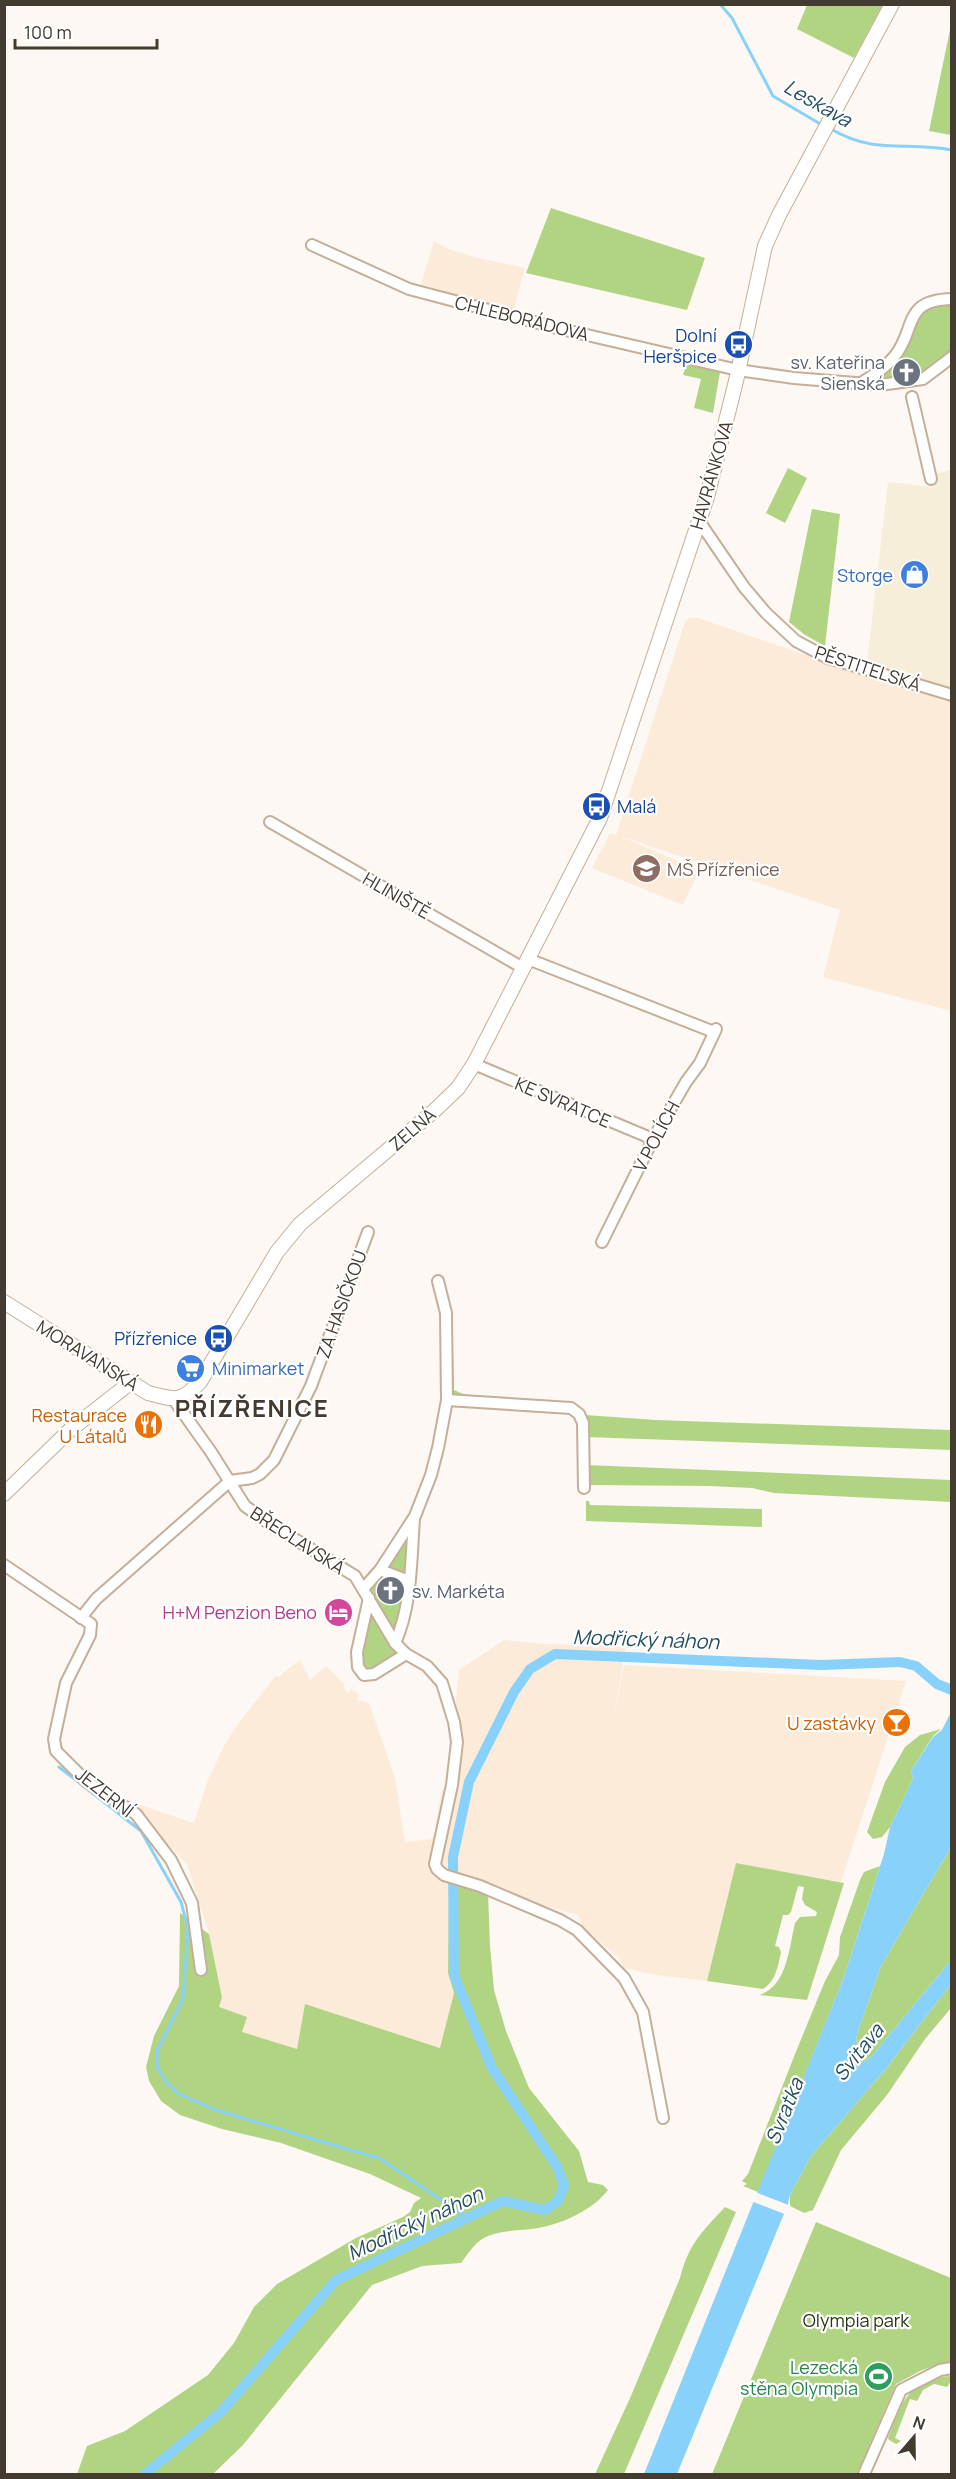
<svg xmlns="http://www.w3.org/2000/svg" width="956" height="2479" font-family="Manrope,sans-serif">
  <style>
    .commercial { fill: #f7eed9 }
    .built { fill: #fcebd9 }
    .green { fill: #b1d483 }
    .water { fill: #87d1fb }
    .pier { fill: #fdf8f3 }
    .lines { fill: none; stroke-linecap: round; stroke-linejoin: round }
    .stream { stroke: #87d1fb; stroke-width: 3 }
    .canal { stroke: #87d1fb; stroke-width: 10 }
    .street-casing { stroke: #c5af98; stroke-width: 14 }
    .secondary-casing { stroke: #c5af98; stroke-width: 16 }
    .street { stroke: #fff; stroke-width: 10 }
    .secondary { stroke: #fff; stroke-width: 14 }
    .labels { text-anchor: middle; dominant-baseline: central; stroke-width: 4.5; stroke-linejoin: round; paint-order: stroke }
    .street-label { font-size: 18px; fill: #433a30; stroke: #fff }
    .transit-label { font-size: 18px; fill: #164399; stroke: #fff; text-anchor: end }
    .worship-label { font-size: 18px; fill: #5b616d; stroke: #fff; text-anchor: end }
    .shop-label { font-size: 18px; fill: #366cbe; stroke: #fff; text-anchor: end }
    .education-label { font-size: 18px; fill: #785e54; stroke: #fff; text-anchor: start }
    .food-label { font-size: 18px; fill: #c56008; stroke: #fff; text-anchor: end }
    .hotel-label { font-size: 18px; fill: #b23c85; stroke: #fff; text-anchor: end }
    .park-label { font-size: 18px; fill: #283613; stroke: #fff }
    .leisure-label { font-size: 18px; fill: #27864d; stroke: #fff; text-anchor: end }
    .water-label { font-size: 20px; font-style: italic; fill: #244e63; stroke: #fff }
    .district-label { font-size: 24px; font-weight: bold; letter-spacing: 1.5px; fill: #433a30; stroke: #fff }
  </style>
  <rect width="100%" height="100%" fill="#fdf8f3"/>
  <path class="commercial" d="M951,470V688L867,662L888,482L934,487L933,474Z"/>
  <g class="built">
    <path d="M434,241L448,249L478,258L525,268L513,312L421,284Z"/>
    <path d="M689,618H698L826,662L951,701V1011L823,977L840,910L620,836L699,870L683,905L592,868L610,833L616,835L685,622Z"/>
    <path d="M504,1640L544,1644L626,1646L613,1720L624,1665L906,1681L841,1882L736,1864L707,1981L656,1975L624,1968L619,1958L583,1927L578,1915L449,1881L448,1973L454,1993L441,2048L305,2004L297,2049L241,2032L219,2007L222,1997L209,1934L187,1864L134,1809L137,1804L194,1823L208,1780L224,1746L235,1728L276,1675L278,1677L300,1660L310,1680L326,1666L345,1685L343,1687L348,1694L351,1689L359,1694L357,1700L369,1703L395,1778L405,1842L433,1839L442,1789L447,1794L459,1670Z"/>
  </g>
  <g class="green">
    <path d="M807,5V4L883,5L854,58L797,29Z"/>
    <path d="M951,25V135L929,131Z"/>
    <path d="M551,208L705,258L687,310L526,273Z"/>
    <path d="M948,304H951V351C930,373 914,376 884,379L883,374L898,362L903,355L921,315L927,309Z"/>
    <path d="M686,365L720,372L713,413L694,408L701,379L683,375Z"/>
    <path d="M788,468L807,478L785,523L766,513Z"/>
    <path d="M812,509L840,514L825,646L805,635L789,622Z"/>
    <path d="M451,1351H453L454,1390L468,1396L521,1400L455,1396L452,1394Z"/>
    <path d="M585,1415L656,1420L951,1430V1450L586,1437Z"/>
    <path d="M586,1465L951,1480L952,1502L774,1493L752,1488L709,1486L588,1485Z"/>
    <path d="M586,1501H589L590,1505L762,1509V1527L586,1521Z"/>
    <path d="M403,1543L410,1544L405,1573L399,1575L387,1568Z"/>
    <path d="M381,1576L403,1583L405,1587L397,1631L393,1632L371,1588Z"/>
    <path d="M370,1614L397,1653L373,1671H365L359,1661Z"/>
    <path d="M941,1729L933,1736L911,1771L913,1779L890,1827L882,1837L873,1839L867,1832L885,1782L905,1747L920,1735Z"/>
    <path d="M951,1847V1960L872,2056L864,2062L854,2064L857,2034L881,1966Z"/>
    <path d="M736,1863L844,1883L807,2000L759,1995C787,1987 789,1948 795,1923L800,1917L816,1916L817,1912L805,1905L802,1899L804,1887L798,1886L791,1912L788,1915H783L775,1946L779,1947L781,1952C778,1966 776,1981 763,1989L707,1981Z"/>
    <path d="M880,1866L844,1977L758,2192L743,2186L747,2184L742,2181L748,2174L795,2054L825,1981L839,1955L840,1937L860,1880L864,1872Z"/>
    <path d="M449,1881L488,1893L490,1946L494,1990L506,2031L529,2088L579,2151L588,2182L603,2185L608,2190C592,2211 558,2226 532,2229C514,2231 498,2230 482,2239C474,2244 467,2255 461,2263L422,2266L372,2285L243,2445L213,2474H77L87,2446L125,2431L208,2375L234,2343L254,2307L277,2284L356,2238L403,2217L410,2212L414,2203L421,2198L370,2174L281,2143L222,2129L180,2115L161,2101L149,2081L146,2067L154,2036L179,1986L180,1913L209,1934L222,1997L219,2007L247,2017L242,2032L297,2049L305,2004L440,2048L454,1993L448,1973Z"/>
    <path d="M951,1984V2008L925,2039L887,2095L841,2150L813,2210L804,2213L790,2206V2195L811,2156L885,2070Z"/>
    <path d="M725,2207L736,2212L624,2474H595L631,2396L680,2278C689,2243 702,2232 725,2207Z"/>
    <path d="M816,2222L951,2278V2361L922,2370L896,2384L857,2474H712Z"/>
    <path d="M951,2376V2381L947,2387L934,2384L923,2390L917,2401L910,2399L895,2438L901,2441L896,2444L889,2440L888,2438C902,2403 907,2379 951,2376Z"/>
  </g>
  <path class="water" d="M951,1712V1847L881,1966L857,2034L854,2064L864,2062L872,2056L951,1960V1984L885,2070L811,2156L790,2195L788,2204L677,2474H644L844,1977L884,1854L890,1827L913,1779L911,1771L933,1737L942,1730Z"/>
  <path class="pier" d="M755,2192L791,2206L787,2215L751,2201Z"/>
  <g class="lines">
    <g class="stream">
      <path d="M720,4L732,18L773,96L822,125"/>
      <path d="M831,129C875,155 906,141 952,150"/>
      <path d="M59,1767L141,1831L181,1902L188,1928L183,1999L157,2051V2067L167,2083L179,2094L213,2109L381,2159L468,2218"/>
    </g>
    <path class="canal" d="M145,2474L221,2412L336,2280L503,2201L545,2210L558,2201L564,2186L558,2168L492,2068L454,1975L453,1857L469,1782L514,1692L530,1669L555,1654L821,1665L900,1662L916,1666L937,1684L952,1690"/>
    <defs>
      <g id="street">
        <path d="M312,245L409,289L561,329L738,370L794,378L880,385L923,379L952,357"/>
        <path d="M861,383C873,376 885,368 894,357C917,330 901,300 952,299"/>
        <path d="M912,397L931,479"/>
        <path d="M699,521L744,587L766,613L796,641L828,658L952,695"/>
        <path d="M270,822L523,968"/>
        <path d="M528,959L714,1032"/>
        <path d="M474,1064L653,1139"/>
        <path d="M602,1242L653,1139L686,1082L700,1063L716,1029"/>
        <path d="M174,1400L211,1452L245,1506L270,1524L355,1576L395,1643L406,1654L427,1666L442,1683L454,1722L457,1742L452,1785L435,1864L437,1869L444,1875L480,1886L560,1920L577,1930L624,1978L643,2012L663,2118"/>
        <path d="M447,1400L571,1408L579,1414L583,1423L584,1488"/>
        <path d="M4,1565L91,1624L90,1635L66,1683L54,1739L56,1751L87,1782L136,1814L171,1860L192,1903L201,1970"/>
        <path d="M380,1570L409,1581"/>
        <path d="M363,1589L380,1570L415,1516L431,1475L438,1448L447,1400L446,1313L438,1281"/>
        <path d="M369,1598L357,1652L358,1667L364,1675L374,1674L406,1654"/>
        <path d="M81,1618L96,1599L230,1481L252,1478L260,1474L274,1460L311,1386L368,1232"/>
        <path d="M395,1643C412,1606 411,1559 414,1519"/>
        <path d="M864,2474L901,2390L940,2370L952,2368"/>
      </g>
      <g id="secondary">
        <path d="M4,1302L148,1393C174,1400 181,1403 200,1382L277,1252L300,1224L434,1111L458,1088L474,1064L600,818L707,497L736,381L765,246L779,215L892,4"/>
        <path d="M4,1494L70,1430L130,1383"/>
      </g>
    </defs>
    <use href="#street" class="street-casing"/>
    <use href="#secondary" class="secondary-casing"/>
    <use href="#street" class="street"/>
    <use href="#secondary" class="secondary"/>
  </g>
  <defs>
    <symbol id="bus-disc" viewBox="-11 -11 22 22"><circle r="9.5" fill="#1a4fb4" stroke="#fff"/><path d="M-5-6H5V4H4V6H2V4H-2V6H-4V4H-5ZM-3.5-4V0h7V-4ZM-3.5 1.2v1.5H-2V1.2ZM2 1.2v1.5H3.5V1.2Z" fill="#fff"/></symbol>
    <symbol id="church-disc" viewBox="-11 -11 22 22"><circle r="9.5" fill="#6b7280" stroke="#fff"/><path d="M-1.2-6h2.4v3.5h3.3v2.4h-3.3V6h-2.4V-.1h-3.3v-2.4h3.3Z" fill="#fff"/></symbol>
    <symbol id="shop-disc" viewBox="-11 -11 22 22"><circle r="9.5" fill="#3f7fe0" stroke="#fff"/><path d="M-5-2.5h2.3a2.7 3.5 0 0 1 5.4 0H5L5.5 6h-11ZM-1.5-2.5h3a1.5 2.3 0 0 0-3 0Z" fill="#fff"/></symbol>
    <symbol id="school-disc" viewBox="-11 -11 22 22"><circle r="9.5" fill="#8d6e63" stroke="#fff"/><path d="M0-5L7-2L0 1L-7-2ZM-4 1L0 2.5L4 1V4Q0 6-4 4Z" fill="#fff"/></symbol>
    <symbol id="supermarket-disc" viewBox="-11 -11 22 22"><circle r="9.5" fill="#3f7fe0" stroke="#fff"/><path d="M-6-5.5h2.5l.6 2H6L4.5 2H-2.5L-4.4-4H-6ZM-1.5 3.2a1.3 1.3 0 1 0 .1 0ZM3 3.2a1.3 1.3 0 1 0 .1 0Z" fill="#fff"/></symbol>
    <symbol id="restaurant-disc" viewBox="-11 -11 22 22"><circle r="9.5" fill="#e8710a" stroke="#fff"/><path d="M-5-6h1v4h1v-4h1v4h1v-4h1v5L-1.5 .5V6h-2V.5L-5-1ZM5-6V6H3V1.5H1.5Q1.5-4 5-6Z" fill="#fff"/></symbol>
    <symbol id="hotel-disc" viewBox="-11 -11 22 22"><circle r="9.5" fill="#d1479c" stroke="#fff"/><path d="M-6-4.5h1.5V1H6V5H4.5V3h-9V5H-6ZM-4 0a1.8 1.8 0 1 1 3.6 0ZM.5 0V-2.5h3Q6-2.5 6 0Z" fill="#fff"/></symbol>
    <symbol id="bar-disc" viewBox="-11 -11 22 22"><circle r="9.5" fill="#e8710a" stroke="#fff"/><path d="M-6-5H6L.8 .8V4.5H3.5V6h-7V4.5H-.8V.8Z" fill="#fff"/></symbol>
    <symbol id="stadium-disc" viewBox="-11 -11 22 22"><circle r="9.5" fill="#2e9e5b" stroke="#fff"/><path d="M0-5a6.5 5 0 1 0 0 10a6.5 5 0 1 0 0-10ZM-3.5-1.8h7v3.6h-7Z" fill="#fff"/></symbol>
  </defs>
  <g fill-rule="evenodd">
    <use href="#bus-disc" x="722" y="328" width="33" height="33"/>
    <use href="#church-disc" x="890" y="356" width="33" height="33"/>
    <use href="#shop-disc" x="898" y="558" width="33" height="33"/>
    <use href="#bus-disc" x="580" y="790" width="33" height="33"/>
    <use href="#school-disc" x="630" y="852" width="33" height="33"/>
    <use href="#bus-disc" x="202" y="1322" width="33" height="33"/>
    <use href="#supermarket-disc" x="174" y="1352" width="33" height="33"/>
    <use href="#restaurant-disc" x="132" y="1408" width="33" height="33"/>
    <use href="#church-disc" x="374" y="1574" width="33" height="33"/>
    <use href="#hotel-disc" x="322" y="1596" width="33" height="33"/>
    <use href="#bar-disc" x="880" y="1706" width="33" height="33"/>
    <use href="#stadium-disc" x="862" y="2360" width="33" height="33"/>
  </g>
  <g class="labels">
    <g class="street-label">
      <text transform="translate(522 318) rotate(14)">CHLEBORÁDOVA</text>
      <text transform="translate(711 475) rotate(-74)">HAVRÁNKOVA</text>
      <text transform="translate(868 668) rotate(18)">PĚSTITELSKÁ</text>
      <text transform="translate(397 895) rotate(30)">HLINIŠTĚ</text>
      <text transform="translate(563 1102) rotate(23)">KE SVRATCE</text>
      <text transform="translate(412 1129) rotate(-41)">ZELNÁ</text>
      <text transform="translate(656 1136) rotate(-62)">V POLÍCH</text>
      <text transform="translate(341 1304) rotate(-70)">ZA HASIČKOU</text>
      <text transform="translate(88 1355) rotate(32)">MORAVANSKÁ</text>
      <text transform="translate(298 1540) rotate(33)">BŘECLAVSKÁ</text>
      <text transform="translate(105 1792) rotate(38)">JEZERNÍ</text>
    </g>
    <g class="transit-label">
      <text x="717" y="335">Dolní<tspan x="717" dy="21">Heršpice</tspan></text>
      <text x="617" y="806" text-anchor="start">Malá</text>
      <text x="197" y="1338">Přízřenice</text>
    </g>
    <g class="worship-label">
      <text x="885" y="362">sv. Kateřina<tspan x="885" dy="21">Sienská</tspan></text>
      <text x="412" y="1591" text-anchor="start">sv. Markéta</text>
    </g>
    <g class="shop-label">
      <text x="893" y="575">Storge</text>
      <text x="212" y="1368" text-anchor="start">Minimarket</text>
    </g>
    <g class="education-label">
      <text x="667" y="869">MŠ Přízřenice</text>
    </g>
    <g class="food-label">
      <text x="127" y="1415">Restaurace<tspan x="127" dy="21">U Látalů</tspan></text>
      <text x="876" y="1723">U zastávky</text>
    </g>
    <g class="hotel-label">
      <text x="317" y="1612">H+M Penzion Beno</text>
    </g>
    <g class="park-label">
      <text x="856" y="2320">Olympia park</text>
    </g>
    <g class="leisure-label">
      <text x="858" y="2367">Lezecká<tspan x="858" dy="21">stěna Olympia</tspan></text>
    </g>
    <g class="water-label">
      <text transform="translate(818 103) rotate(30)">Leskava</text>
      <text transform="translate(646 1639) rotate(2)">Modřický náhon</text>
      <text transform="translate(858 2052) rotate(-51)">Svitava</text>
      <text transform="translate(784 2111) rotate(-68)">Svratka</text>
      <text transform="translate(415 2223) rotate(-25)">Modřický náhon</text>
    </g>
    <g class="district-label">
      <text x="252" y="1407">PŘÍZŘENICE</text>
    </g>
  </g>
  <rect width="956" height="2479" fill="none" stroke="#433a30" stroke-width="12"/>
  <g transform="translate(914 2437) rotate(20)" stroke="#ffffff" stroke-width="4.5" paint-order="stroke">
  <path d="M0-4.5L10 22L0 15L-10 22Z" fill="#433a30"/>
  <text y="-9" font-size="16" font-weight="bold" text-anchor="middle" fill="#433a30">N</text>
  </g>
  <path d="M15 39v9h142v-9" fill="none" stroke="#433a30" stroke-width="3"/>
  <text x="24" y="39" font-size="18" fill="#433a30" stroke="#ffffff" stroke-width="4.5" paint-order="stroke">100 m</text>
</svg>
